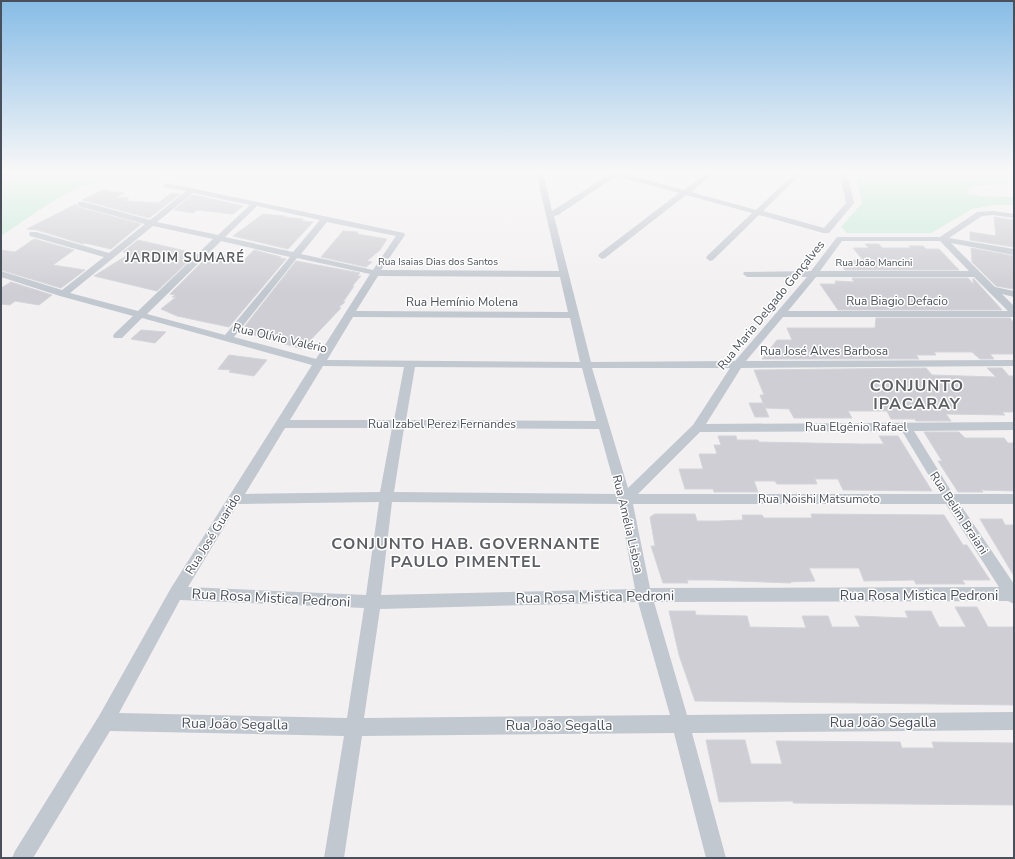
<svg xmlns="http://www.w3.org/2000/svg" width="1015" height="859" font-family="'Nunito Sans',sans-serif">
  <style>
    .green { fill: #c4ead8 }
    .building { fill: #ceced4; stroke: #d4d5da }
    .lines { fill: none; stroke-linecap: round; stroke-linejoin: round }
    .minor { fill: #c2c8d0; fill-rule: evenodd }
    .labels { text-anchor: middle; dominant-baseline: central; stroke-width: 3; stroke-linejoin: round; paint-order: stroke }
    .far-street-label { font-size: 10px; fill: #4a505b; stroke: #fff }
    .street-label { font-size: 12px; fill: #4a505b; stroke: #fff }
    .far-district-label { font-size: 13px; font-weight: bold; letter-spacing: 1px; fill: #5d5f64; stroke: #fff }
    .near-street-label { font-size: 14px; fill: #4a505b; stroke: #fff }
    .district-label { font-size: 16px; font-weight: bold; letter-spacing: 1px; fill: #5d5f64; stroke: #fff }
  </style>
  <rect width="100%" height="100%" fill="#f2f0f0"/>
  <g class="green">
    <path d="M1,172H145C138,181 126,178 116,178C108,179 100,182 92,184C59,193 29,218 1,236Z"/>
    <path d="M851,172H1014L1013,182C998,187 983,182 969,188L967,193L982,196L1014,197V205H994L972,209L931,233H847L841,227L862,203L857,178Z"/>
  </g>
  <g class="building">
    <path d="M103,190L124,193L116,197L129,198L126,201L158,203L172,193L180,194L149,218L82,200Z"/>
    <path d="M192,195L199,196L243,206L233,214L197,210L193,213L174,210Z"/>
    <path d="M76,204L78,207L141,224L111,249L85,243L83,244L37,230L27,229Z"/>
    <path d="M263,214L285,216L284,217L303,219L302,221L313,222L288,249L233,236Z"/>
    <path d="M994,217L1014,220V247L970,240V232L996,236Z"/>
    <path d="M343,231L358,232L357,234L387,239L380,250L367,261L372,262L366,267L321,257Z"/>
    <path d="M34,239L74,250L53,265L85,270L61,288L1,270V250L15,252Z"/>
    <path d="M138,240L173,248L196,254L157,291L94,276L129,254L123,252Z"/>
    <path d="M865,244H879L882,248H911L909,246H923L926,249H939L959,270H845L839,261L863,260L853,248H869Z"/>
    <path d="M971,248L1014,256V289L996,286L972,262Z"/>
    <path d="M254,250L281,257L280,258L286,259L229,327L177,316L161,309L176,297H172L175,295L170,294L207,257L214,258L220,254L244,260Z"/>
    <path d="M296,261L360,273L357,276H361L352,286H354L343,302H345L339,307L341,308L302,349L241,331Z"/>
    <path d="M852,278H968L973,284V278L1002,310H838L820,284H836L835,281L854,282Z"/>
    <path d="M11,282L52,295L39,305L15,301L10,305L1,304V288Z"/>
    <path d="M876,318H1010L1014,323V354H990L994,359H980L972,352H934L936,355H916L919,359H762L777,340H792L787,328H875Z"/>
    <path d="M141,330L166,332L155,343L131,339Z"/>
    <path d="M229,355L267,360L254,376L229,372L231,370L218,369Z"/>
    <path d="M926,368L932,375L996,377L987,368H1002L1009,376H1014V412H1002L1005,415L946,414L951,421H916L915,419H891L887,411H848L852,418H794L789,409L765,408L760,395H764L754,370Z"/>
    <path d="M749,403H763L769,417H755Z"/>
    <path d="M924,432H959L965,438H1004L1008,443H1014V491L981,490L983,492H958L938,461H942Z"/>
    <path d="M718,436H736L737,440H758L759,442L862,444H884L879,436H898L932,491L843,490L838,479H815L817,484H777L775,481H754L758,492H714L713,489H685L679,469H703L699,454H717L714,445H721Z"/>
    <path d="M655,514H695L697,521H718L743,520L742,515H762L764,518H812L811,514L944,515L963,545H967L990,580H962L965,584H916L914,580L864,581L859,568H809L815,581L790,582L791,583L712,580H687L688,583H663L651,546H655L650,517Z"/>
    <path d="M980,519H1002L1005,525H1014V576Z"/>
    <path d="M955,607H977L988,627H1014V705L695,701L679,655L669,611H695L696,615L747,616L750,627L806,628L802,616H828L832,627H860L855,616L908,618L905,611H931L939,627H966Z"/>
    <path d="M706,740H745L751,764H782L776,741L900,742L902,748H934L932,742L1014,743V805L793,803V801L719,802Z"/>
  </g>
  <g class="lines">
    <path class="minor" d="M536,172H543L552,211L610,174L606,172H621V173L684,190L708,172H715L691,192L756,210L796,172H803L763,211L824,228L846,203L841,180L834,172H842L849,180L854,203L829,233H823L759,215L713,260L710,261L706,258L707,256L752,213L686,195L605,258L602,259L598,256L599,254L679,193L616,176L558,215L554,216L591,362L735,361L807,277H747L743,274L744,272L811,271L837,237H940L977,212L993,211L1014,214V218L993,215L982,216L949,238L1014,249V255L951,243L995,287L1014,291V297L1002,294L1014,306V317H783L746,361L1014,360V366L741,368L706,424L1014,422V430L914,431L953,494H1014V504H960L1014,584V604L1008,601L654,602L687,715L1014,712V730L692,733L726,858H706L674,733L362,736L344,858H324L344,736L110,731L33,858H12L15,851L99,716L171,588L312,365L142,318L122,338H114L113,336L114,334L133,316L60,296L1,277V271L62,290L104,257L30,236L29,234L30,232H36L109,253L145,224L78,206V202H84L150,220L186,191L164,187L163,185L167,183L404,233L405,235L381,270L559,271ZM193,193L250,205L218,235L157,222ZM257,206L320,220L293,252L225,237ZM327,222L396,236L373,270L301,254ZM153,226L213,239L138,311L70,293ZM221,241L290,257L225,335L147,314ZM842,241H940L969,271H820ZM297,258L370,274L316,359L234,337ZM378,276L560,277L568,312L356,311ZM816,277H974L1008,311H788ZM353,317L570,318L580,362L327,360ZM323,366L404,367L394,420H290ZM415,367L582,368L596,421L406,420ZM592,368H730L693,425L628,488ZM285,428H392L380,492L245,494ZM404,428L599,429L617,494L394,492ZM902,431L940,494H638L700,432ZM379,502L366,595L188,587L238,504ZM392,502L619,504L635,589L381,595ZM633,504H946L999,587L650,588ZM180,600L364,608L347,718L119,713ZM638,602L670,715L364,718L380,609Z"/>
  </g>
  <linearGradient id="sky" x2="0" y2="1"><stop stop-color="#87bce6"/><stop offset="0.59" stop-color="#f9f8f8"/><stop offset="1" stop-color="#f9f8f8" stop-opacity="0"/></linearGradient>
  <rect width="1015" height="292" fill="url(#sky)"/>
  <g class="labels">
    <g class="far-street-label">
      <text x="438" y="262">Rua Isaias Dias dos Santos</text>
      <text x="874" y="263">Rua João Mancini</text>
    </g>
    <g class="street-label">
      <text x="897" y="301">Rua Biagio Defacio</text>
      <text x="462" y="302">Rua Hemínio Molena</text>
      <text transform="translate(771 305) rotate(-51)">Rua Maria Delgado Gonçalves</text>
      <text transform="translate(280 338) rotate(13)">Rua Olívio Valério</text>
      <text x="824" y="351">Rua José Alves Barbosa</text>
      <text x="442" y="424">Rua Izabel Perez Fernandes</text>
      <text x="856" y="427">Rua Elgênio Rafael</text>
      <text x="819" y="499">Rua Noishi Matsumoto</text>
      <text transform="translate(959 513) rotate(57)">Rua Belim Braiani</text>
      <text transform="translate(628 524) rotate(77)">Rua Amélia Lisboa</text>
      <text transform="translate(213 534) rotate(-58)">Rua José Guarido</text>
    </g>
    <g class="far-district-label">
      <text x="185" y="258">JARDIM SUMARÉ</text>
    </g>
    <g class="near-street-label">
      <text x="919" y="595">Rua Rosa Mistica Pedroni</text>
      <text transform="translate(595 597) rotate(-1)">Rua Rosa Mistica Pedroni</text>
      <text transform="translate(271 598) rotate(3)">Rua Rosa Mistica Pedroni</text>
      <text x="883" y="722">Rua João Segalla</text>
      <text transform="translate(235 724) rotate(1)">Rua João Segalla</text>
      <text x="559" y="725">Rua João Segalla</text>
    </g>
    <g class="district-label">
      <text x="917" y="386">CONJUNTO<tspan x="917" dy="18">IPACARAY</tspan></text>
      <text x="466" y="544">CONJUNTO HAB. GOVERNANTE<tspan x="466" dy="18">PAULO PIMENTEL</tspan></text>
    </g>
  </g>
  <rect width="1015" height="859" fill="none" stroke="#4a505b" stroke-width="4"/>
</svg>
